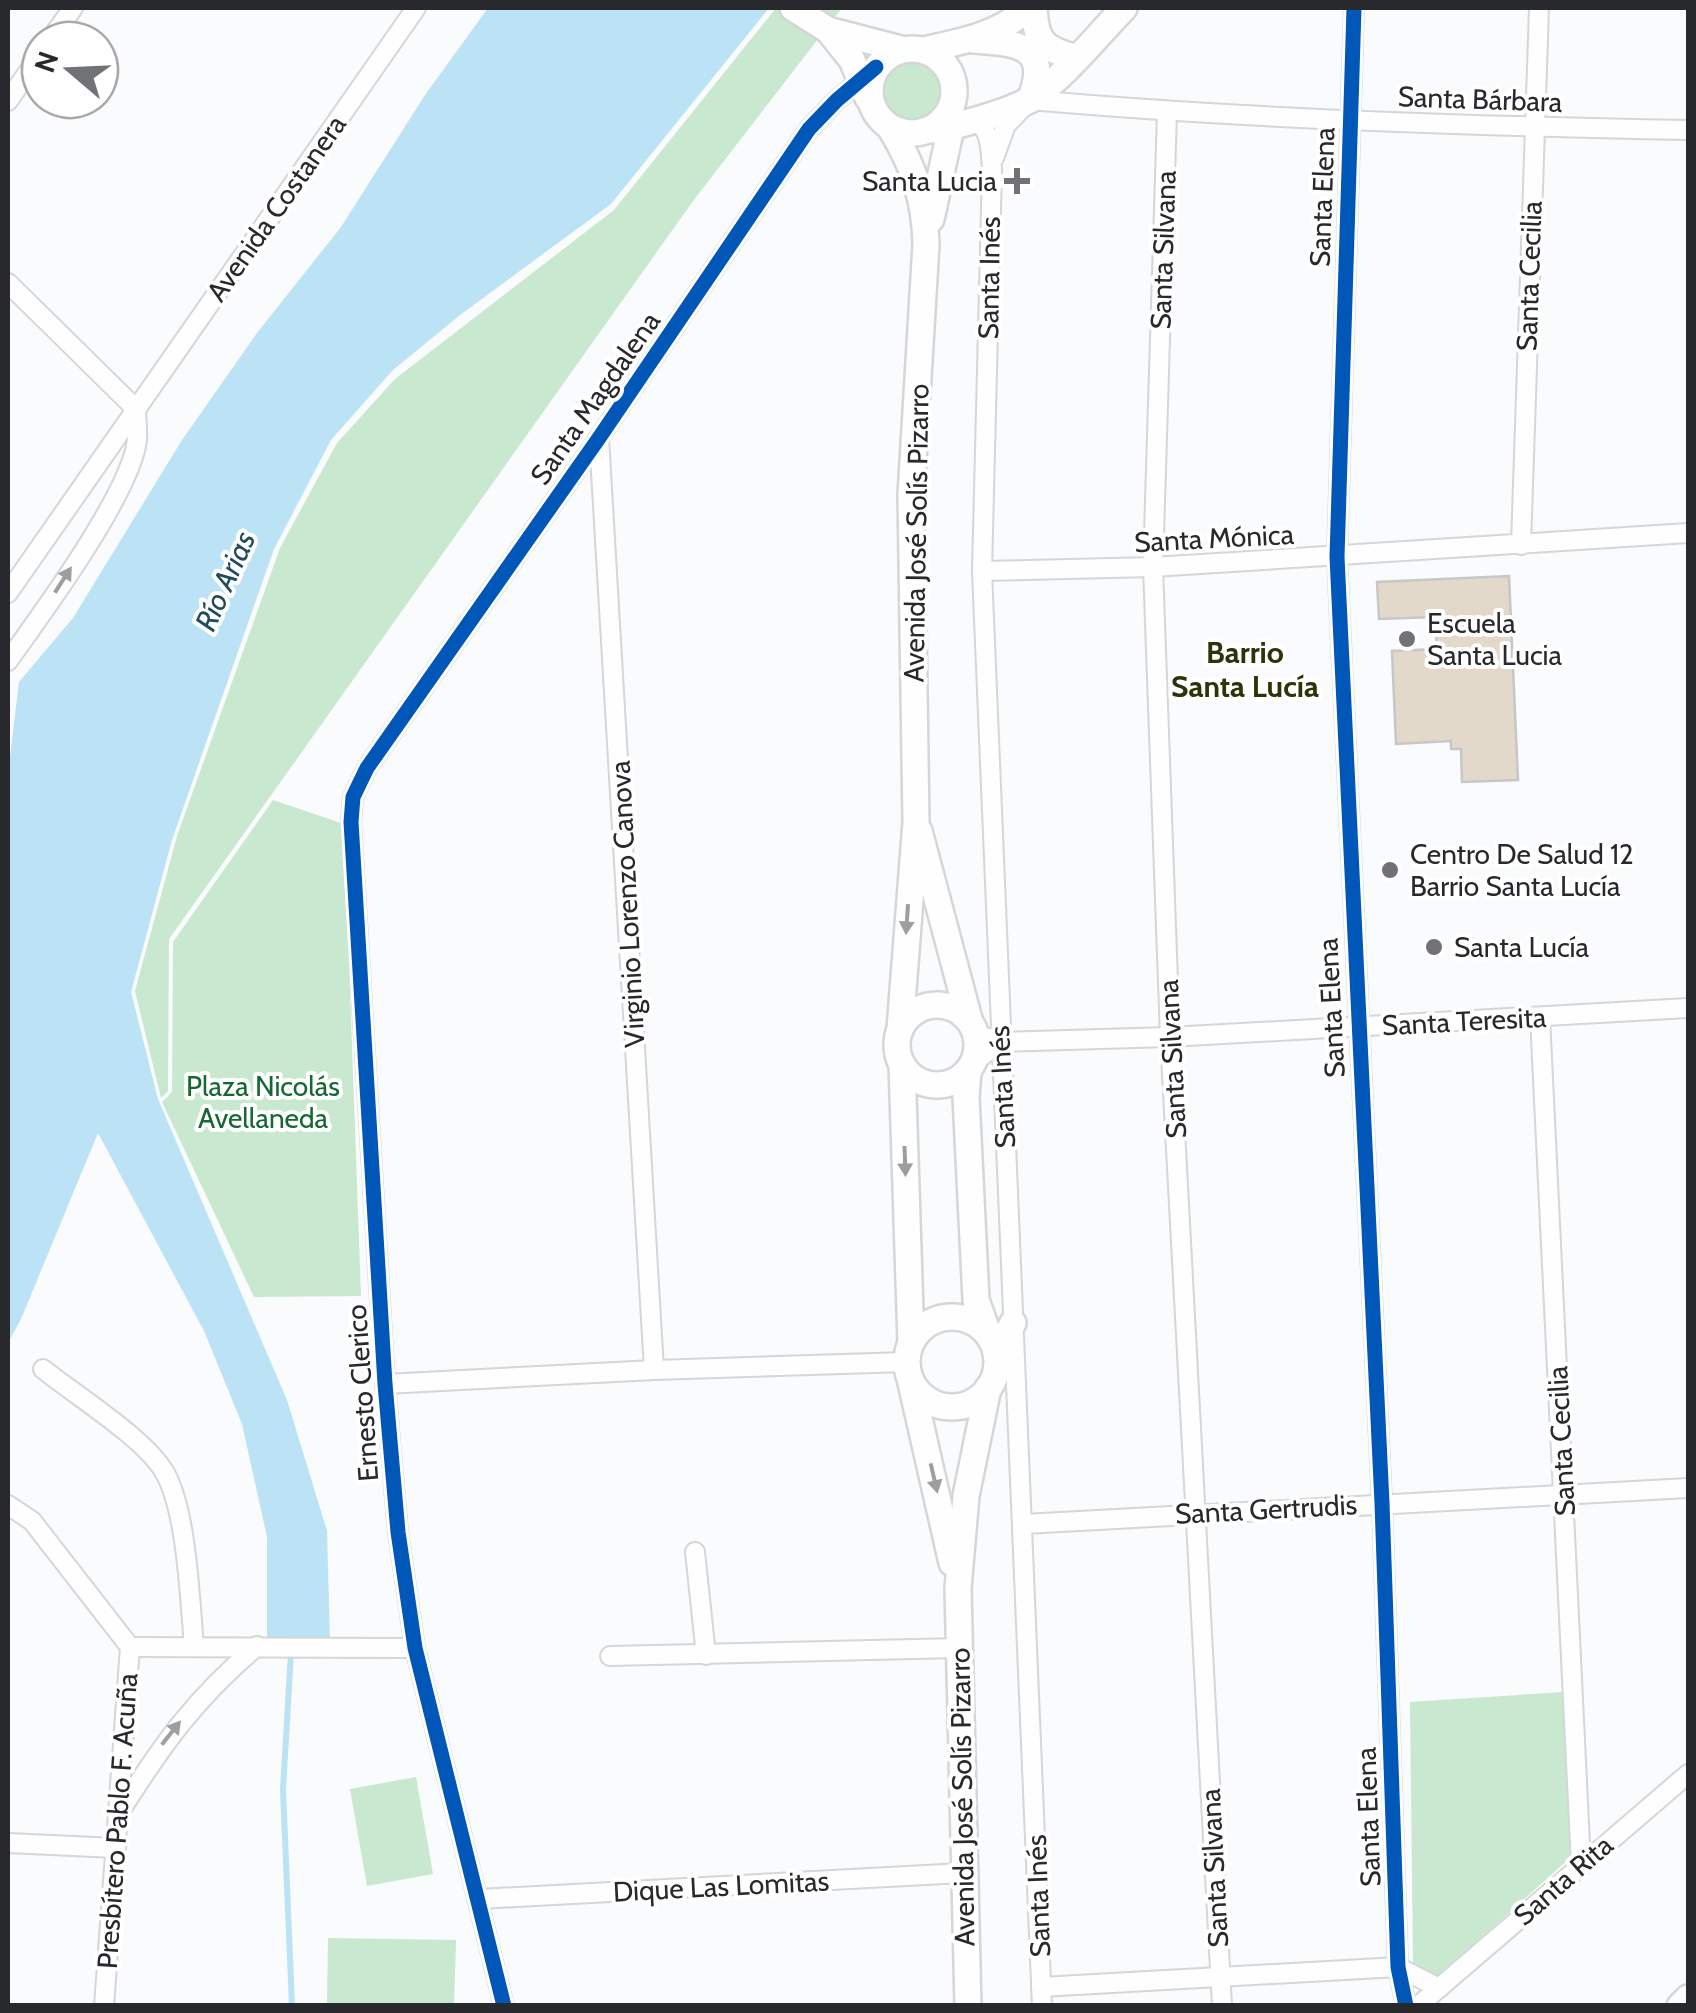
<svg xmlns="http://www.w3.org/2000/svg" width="1696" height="2013" font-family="Cabin,sans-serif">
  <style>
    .green { fill: #c8e8cf }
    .water { fill: #bce2f6 }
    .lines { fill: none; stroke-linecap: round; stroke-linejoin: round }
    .stream { stroke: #bce2f6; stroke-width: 6 }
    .building { fill: #e2d9cb; stroke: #c7c7c7; stroke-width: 2.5 }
    .street-casing { stroke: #d4d6d8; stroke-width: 22 }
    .secondary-casing { stroke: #d4d6d8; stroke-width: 30 }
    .street { stroke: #fefeff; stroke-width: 18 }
    .secondary { stroke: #fefeff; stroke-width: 25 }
    .cycleway-casing { stroke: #fff; stroke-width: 21 }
    .cycleway { stroke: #0057b8; stroke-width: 15 }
    .oneway { fill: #9d9ea0 }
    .poi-dot { fill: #707275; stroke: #fff; stroke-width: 4 }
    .labels { text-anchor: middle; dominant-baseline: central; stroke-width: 8; stroke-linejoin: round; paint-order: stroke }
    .street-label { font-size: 28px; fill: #27292c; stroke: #fff }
    .poi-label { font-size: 28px; fill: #27292c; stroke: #fff; text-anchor: start }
    .park-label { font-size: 28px; fill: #166833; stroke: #fff }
    .water-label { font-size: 30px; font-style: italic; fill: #214b5e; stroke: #fff }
    .neighbourhood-label { font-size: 30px; font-weight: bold; fill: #2f330a; stroke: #fff }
  </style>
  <rect width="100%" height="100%" fill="#f9fbfd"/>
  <g class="green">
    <path d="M776,8H842L693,201L169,939L168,1091L161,1098L135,991L177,836L280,548L337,443L395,379L614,210Z"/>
    <circle cx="910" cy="89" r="30"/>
    <path d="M273,800L344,824L361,1296L254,1297L162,1102L172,1092L173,942Z"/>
    <path d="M1564,1692L1570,1858L1436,1978L1413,1963L1410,1702Z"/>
    <path d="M416,1777L433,1874L367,1886L350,1789Z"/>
    <path d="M328,1938L456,1940L454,2005H327Z"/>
  </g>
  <path class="water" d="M488,8H769L611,204L460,315L392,371L331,440L274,549L172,840L131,992L158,1099L287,1400L327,1531L330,1641L267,1637V1537L242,1424L204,1331L98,1133L21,1319L8,1343V773L19,682L73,618L182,440L257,333L341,227L425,95Z"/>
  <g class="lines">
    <path class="stream" d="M291,1652L283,1790L292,2006"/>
  </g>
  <path class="building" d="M1509,576L1518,780L1462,782L1461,749H1451V741L1396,744L1392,651L1437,649L1435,617L1379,619L1377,582Z"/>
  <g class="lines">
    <defs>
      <g id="street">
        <path d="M1354,8L1337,557L1382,1503L1398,1967L1406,2006"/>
        <path d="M50,40L73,8"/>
        <path d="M8,101L40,55"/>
        <path d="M1167,112L1153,567L1170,1037L1222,2006"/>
        <path d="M974,119C992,131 990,149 992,169L982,571L1042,2006"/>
        <path d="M994,158L1006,125L1030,100C1249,119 1469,126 1688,130"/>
        <path d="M8,283L136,409"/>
        <path d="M599,438L654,1370"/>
        <path d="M1521,545L1539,8"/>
        <path d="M982,571L1153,567L1688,533"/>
        <path d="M8,593L416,8"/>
        <path d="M8,661C41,615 131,493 137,440C138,430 136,419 136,409"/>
        <path d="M1540,1017L1581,1865"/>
        <path d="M976,1034L1000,1042L1170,1037L1688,1008"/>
        <path d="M974,1062L1000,1042"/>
        <path d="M43,1369C75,1395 146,1439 165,1473C187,1512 190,1601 194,1647"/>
        <path d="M385,1384L654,1370L906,1362"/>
        <path d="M8,1505L32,1521L130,1647L104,2006"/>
        <path d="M1024,1524L1688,1488"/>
        <path d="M695,1552L706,1655"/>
        <path d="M130,1647L415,1648"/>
        <path d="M610,1656L958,1648"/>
        <path d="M121,1810C164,1742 195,1699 257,1646"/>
        <path d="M8,1843L116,1848"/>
        <path d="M479,1899L963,1873"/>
        <path d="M1041,1987L1398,1967L1439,1988"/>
        <path d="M504,2006L415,1648L398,1532L385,1384L351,822L353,797L367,768L599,438L809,129L837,100L876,67"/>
        <path d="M1418,2006L1688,1774"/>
      </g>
      <g id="secondary">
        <path d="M793,8L828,30L901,49"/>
        <path d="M1034,8C1036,43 1044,49 1077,58"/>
        <path d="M828,30L852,60L868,98"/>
        <path d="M973,40C1017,43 1052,45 1030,100"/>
        <circle cx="912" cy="91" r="42"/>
        <path d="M923,50C960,42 1000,35 1028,8"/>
        <path d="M891,129C914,167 925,200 926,244L911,495L916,822L900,1029"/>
        <path d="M932,130C955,127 1009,112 1029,100C1063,79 1096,37 1124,8"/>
        <path d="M931,219L951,128V112"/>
        <path d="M919,831L969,1019"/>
        <circle cx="937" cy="1045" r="40"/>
        <path d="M902,1064L911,1343"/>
        <path d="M968,1071L966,1097L976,1300L989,1336"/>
        <circle cx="952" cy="1362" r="45"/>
        <path d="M996,1353L1013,1323"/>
        <path d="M911,1383L952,1563"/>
        <path d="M968,2006L958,1588L966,1496L988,1388"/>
        <path d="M1680,2006L1688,1998"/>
      </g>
    </defs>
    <use href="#street" class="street-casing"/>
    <use href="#secondary" class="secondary-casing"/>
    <use href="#street" class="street"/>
    <use href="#secondary" class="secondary"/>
    <defs>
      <g id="cycleway">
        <path d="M1354,8L1337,557L1382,1503L1398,1967L1406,2006"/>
        <path d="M504,2006L415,1648L398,1532L385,1384L351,822L353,797L367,768L599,438L809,129L837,100L876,67"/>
      </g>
    </defs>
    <use href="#cycleway" class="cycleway-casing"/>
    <use href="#cycleway" class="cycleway"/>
  </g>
  <defs><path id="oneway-solid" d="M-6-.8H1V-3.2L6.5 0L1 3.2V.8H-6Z" transform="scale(2.5)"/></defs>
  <g class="oneway">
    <use href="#oneway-solid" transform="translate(63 580) rotate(-57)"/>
    <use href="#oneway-solid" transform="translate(907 919) rotate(94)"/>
    <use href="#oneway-solid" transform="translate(905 1161) rotate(88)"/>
    <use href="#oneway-solid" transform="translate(934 1478) rotate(77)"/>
    <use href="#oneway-solid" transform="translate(171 1733) rotate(-52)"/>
  </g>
  <g class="poi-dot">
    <path d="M1012 166h10v10h10v10h-10v10h-10v-10h-10v-10h10z"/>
    <circle cx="1407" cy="639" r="10"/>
    <circle cx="1390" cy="870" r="10"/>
    <circle cx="1434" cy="947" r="10"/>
  </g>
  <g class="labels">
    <g class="street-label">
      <text transform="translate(1480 99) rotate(2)">Santa Bárbara</text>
      <text transform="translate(1322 197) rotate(-88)">Santa Elena</text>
      <text transform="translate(276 208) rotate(-55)">Avenida Costanera</text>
      <text transform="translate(1163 250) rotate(-88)">Santa Silvana</text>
      <text transform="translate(1529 276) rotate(-88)">Santa Cecilia</text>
      <text transform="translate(989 278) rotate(-89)">Santa Inés</text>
      <text transform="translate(595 398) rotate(-55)">Santa Magdalena</text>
      <text transform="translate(916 533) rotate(-89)">Avenida José Solís Pizarro</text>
      <text transform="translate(1214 538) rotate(-3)">Santa Mónica</text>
      <text transform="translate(627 904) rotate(-93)">Virginio Lorenzo Canova</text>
      <text transform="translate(1331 1008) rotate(-93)">Santa Elena</text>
      <text transform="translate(1464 1021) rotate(-3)">Santa Teresita</text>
      <text transform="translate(1172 1059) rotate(-93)">Santa Silvana</text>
      <text transform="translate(1002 1087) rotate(-93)">Santa Inés</text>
      <text transform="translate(362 1393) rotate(-94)">Ernesto Clerico</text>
      <text transform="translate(1561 1441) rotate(-93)">Santa Cecilia</text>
      <text transform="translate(1266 1509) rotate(-3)">Santa Gertrudis</text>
      <text transform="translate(962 1797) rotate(-91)">Avenida José Solís Pizarro</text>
      <text transform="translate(1368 1817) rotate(-92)">Santa Elena</text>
      <text transform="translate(117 1821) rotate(-86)">Presbítero Pablo F. Acuña</text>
      <text transform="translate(1214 1868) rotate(-93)">Santa Silvana</text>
      <text transform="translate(1563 1880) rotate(-41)">Santa Rita</text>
      <text transform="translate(721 1886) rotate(-3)">Dique Las Lomitas</text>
      <text transform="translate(1038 1896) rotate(-92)">Santa Inés</text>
    </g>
    <g class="poi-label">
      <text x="997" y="181" text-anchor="end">Santa Lucia</text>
      <text x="1427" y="623">Escuela<tspan x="1427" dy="32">Santa Lucia</tspan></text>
      <text x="1410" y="854">Centro De Salud 12<tspan x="1410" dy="32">Barrio Santa Lucía</tspan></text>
      <text x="1454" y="947">Santa Lucía</text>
    </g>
    <g class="park-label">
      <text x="263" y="1086">Plaza Nicolás<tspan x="263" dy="32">Avellaneda</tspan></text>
    </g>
    <g class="water-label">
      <text transform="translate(225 581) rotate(-66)">Río Arias</text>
    </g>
    <g class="neighbourhood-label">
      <text x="1245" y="652">Barrio<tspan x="1245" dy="34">Santa Lucía</tspan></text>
    </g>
  </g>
  <rect width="1696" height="2013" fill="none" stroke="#27292c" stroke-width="20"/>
  <g transform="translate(70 70) rotate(289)"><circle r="48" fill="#ffffff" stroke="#a9a9ab" stroke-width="2.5"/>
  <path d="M0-8L18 38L0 25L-18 38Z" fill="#707275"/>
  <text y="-15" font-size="28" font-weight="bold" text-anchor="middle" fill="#27292c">N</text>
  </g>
</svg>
